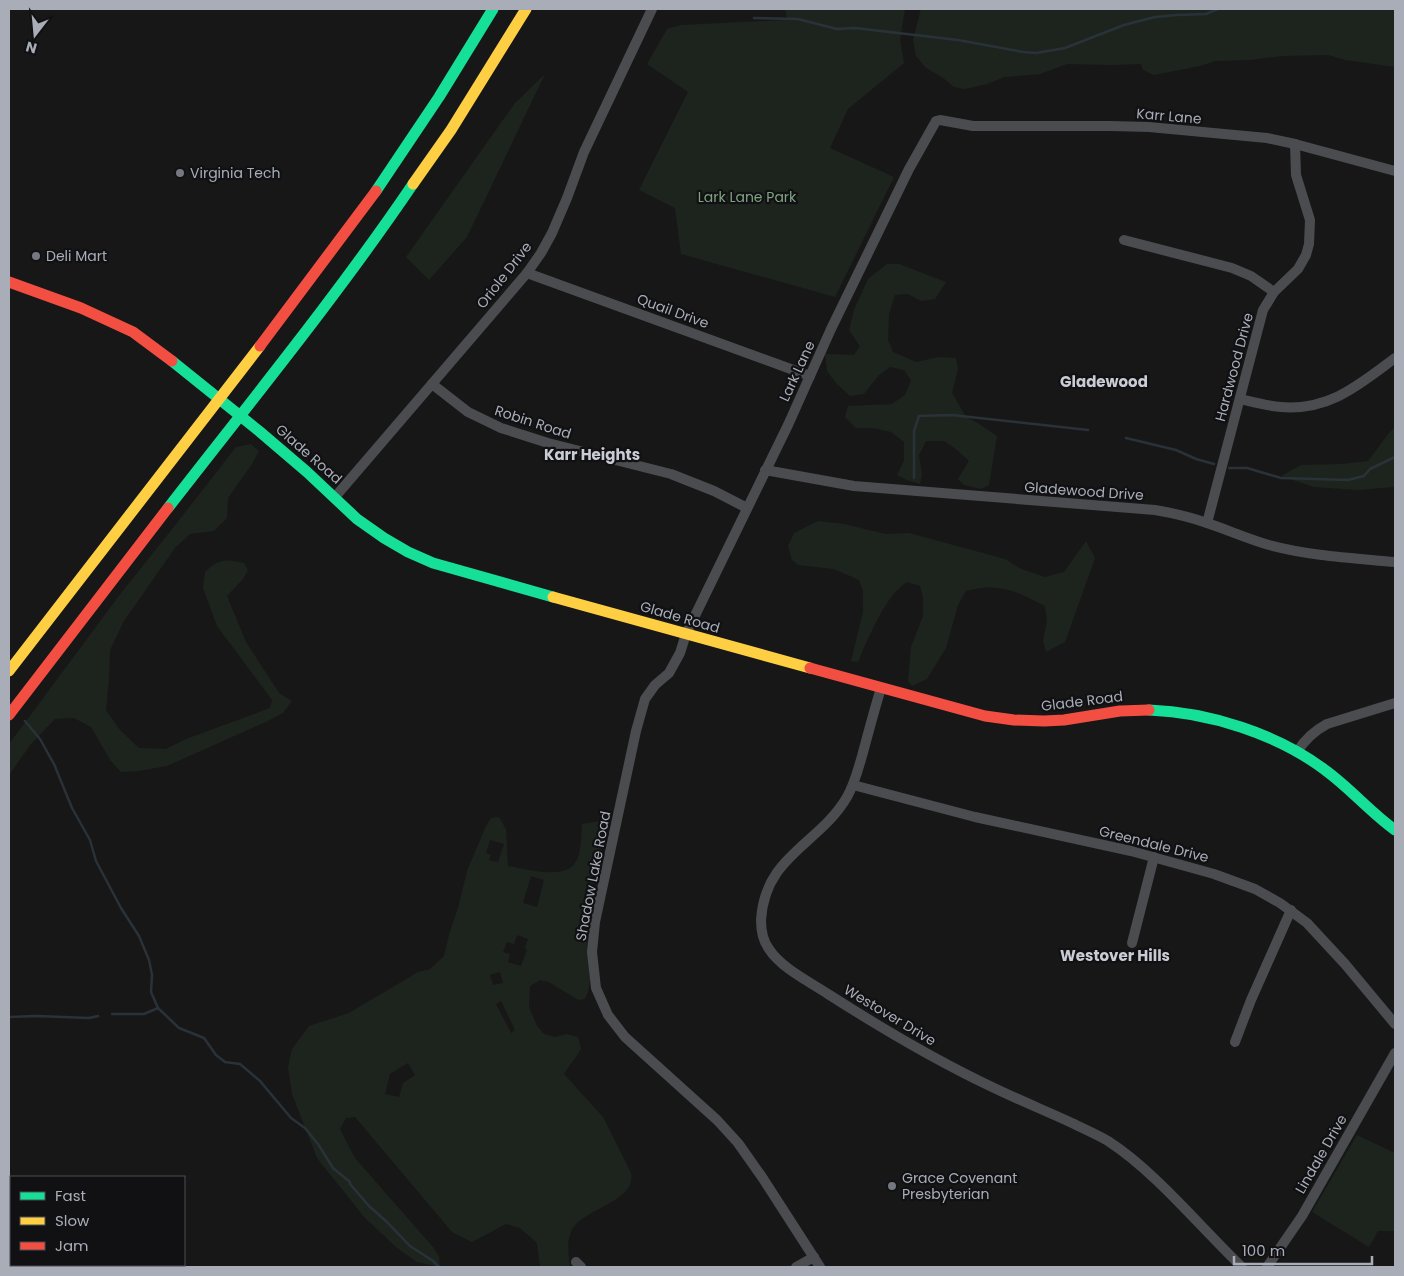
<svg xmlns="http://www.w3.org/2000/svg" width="1404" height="1276" font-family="Poppins,sans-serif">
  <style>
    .green { fill: #1d241e; fill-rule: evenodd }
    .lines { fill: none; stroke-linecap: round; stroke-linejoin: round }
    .stream { stroke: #2a3239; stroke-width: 2.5 }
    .street { stroke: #4b4c50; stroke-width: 10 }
    .fast { stroke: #16e098; stroke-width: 11 }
    .slow { stroke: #ffcf43; stroke-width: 11 }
    .jam { stroke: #f24e42; stroke-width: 11 }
    .poi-dot { fill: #757880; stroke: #111113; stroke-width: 2 }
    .labels { text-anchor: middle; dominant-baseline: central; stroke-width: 4.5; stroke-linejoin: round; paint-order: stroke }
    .street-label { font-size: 14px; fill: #a8adb8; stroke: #111113 }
    .poi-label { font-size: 14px; fill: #a8adb8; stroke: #111113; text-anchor: start }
    .park-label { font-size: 14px; fill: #7fa381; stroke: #111113 }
    .neighbourhood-label { font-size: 15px; font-weight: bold; fill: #c9ccd4; stroke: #111113 }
  </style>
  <rect width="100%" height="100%" fill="#171717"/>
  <g class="green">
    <path d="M785,9H905L900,40L904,63L848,109L830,148L894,177L835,297L681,254L675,208L639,190L688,92L647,64L667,29L681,25L787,20Z"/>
    <path d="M921,9H1395V67L1345,60L1328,55L1283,56L1250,60L1215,61L1200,66L1154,75L1143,70L1141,64L1111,65L1067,64L1040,74L1005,77L987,84L965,89L954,87L942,77L926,68L916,56L913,40Z"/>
    <path d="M545,74L467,237L429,280L406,257L515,103Z"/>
    <path d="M887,264H899L946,282L935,299L921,301L908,294L895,295L889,314L888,340L893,352L916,362L939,357L956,358L958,369L952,393L966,417L976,422L997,436L989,485L981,489L964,485L958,479L969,461L956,449L944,441H926L919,455L922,475L920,484L907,480L897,475L904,461V442L891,432L873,428H856L845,417L848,406L892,404L905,395L911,380L904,370L890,367L879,375L864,394L850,396L837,384L827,371L825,354L854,355L860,346L849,330L854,310L868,279Z"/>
    <path d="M1395,427V487L1357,490L1314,487L1281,476L1301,465L1342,464L1368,461L1389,433Z"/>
    <path d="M251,444L259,451L252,464L228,498L227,518L214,531L190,534L175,548L124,621L110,650L109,679L106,710L120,730L139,748L166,749L186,739L270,708L272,700L217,626L203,588L205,572C220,558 224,559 244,563L248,570L243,579L227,596L246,642L279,693L292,701L283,713L268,721L167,766L139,771L121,772L110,760L91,727L74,718L55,719L31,744L9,775V744L118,597L180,519L236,447Z"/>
    <path d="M818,521L844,524L886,534L909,533L1005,559L1021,569L1045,577L1064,572L1086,541L1095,558L1065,642L1046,652L1043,641L1047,621L1045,606C1015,591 1001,582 966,591L958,605L946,648L927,679L912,686L908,681L911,647L923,616V597L920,586L907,582C884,597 869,637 858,662L851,661L863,612V591L859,580L834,569L798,565L792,560L788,546L794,533Z"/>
    <path d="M499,817L506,829L508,866C525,869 564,880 575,863C582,853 581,836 582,824L600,821L603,842L593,882L590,899L587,937L590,980L588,992L585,999L578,1000L549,982L540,980L530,986L529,1007L537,1026L544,1034L555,1037L566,1034L578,1037L581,1049C576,1058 569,1065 564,1074L603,1117L631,1173C637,1203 581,1208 571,1232C566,1243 569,1256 570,1267H540L537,1243L520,1228L506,1224L472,1242L452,1232L355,1117L346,1118L340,1129L355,1158L433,1247L439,1256L440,1267L417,1262L397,1248L364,1217L317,1158L292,1094L288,1067L292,1049L309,1026L349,1013L418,972L430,969L444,956L450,931L458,908L467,871L486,826L491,818ZM490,840L504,844L498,862L489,860L491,855L486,853ZM531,876L544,880L537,907L523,903ZM517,935L528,939L525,948L527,950L521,966L508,962L510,954L503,952L507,942L514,944ZM500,972L503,983L493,985L490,975ZM501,1001L515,1030L511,1033L496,1004ZM408,1063L415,1075L403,1083L399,1097L385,1094L390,1074Z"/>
    <path d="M1357,1135L1395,1153V1231H1378L1369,1247L1312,1212Z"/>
  </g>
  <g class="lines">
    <g class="stream">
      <path d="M754,18L798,19L837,29L855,28L958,40L1023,52L1036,53L1065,48L1124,25L1155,17L1177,15L1206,14L1218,9"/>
      <path d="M1126,438L1176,450L1196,459L1214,464"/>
      <path d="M1229,468H1247L1281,478L1348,480L1364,476L1370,469L1395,457"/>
      <path d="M914,478V431L919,416L952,415L1088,430"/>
      <path d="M25,721L40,739L54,764L72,808L90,840L96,861L121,908L139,936L149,960L152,975L151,992L158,1008L179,1028L204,1038L216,1055L225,1062L240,1064L260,1081L291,1118L305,1128L318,1144L333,1168L350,1182V1184L369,1206L387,1222L410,1246L433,1261L439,1267"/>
      <path d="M112,1014H144L158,1008"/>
      <path d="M9,1017L37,1016L89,1018L98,1016"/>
    </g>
    <g class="street">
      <path d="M1124,240L1232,268L1251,276L1274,292"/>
      <path d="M527,273L810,376"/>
      <path d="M432,384L468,412L501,428L548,443L671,474L714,491L747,508"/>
      <path d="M1240,399C1253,402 1267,406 1281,407C1329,411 1359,385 1395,358"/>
      <path d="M765,470L854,486L1155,510C1173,513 1190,517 1207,523C1228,530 1248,539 1269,545C1310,556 1353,558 1395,562"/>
      <path d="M335,497L527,273L541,253L552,233L567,198L584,152L652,9"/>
      <path d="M1207,523L1263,310L1274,292L1298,269L1306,255L1309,244L1310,220L1296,175L1295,144"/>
      <path d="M881,688C874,711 868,734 862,756C858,770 854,785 847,797C819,845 765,855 761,920C761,930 763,941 769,949C781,968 810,982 828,994C881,1028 935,1060 992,1087C1019,1100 1046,1111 1072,1123C1084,1129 1096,1134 1108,1141C1156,1172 1200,1227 1242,1267"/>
      <path d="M1297,752C1305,739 1314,731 1327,724L1395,703"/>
      <path d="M853,785L975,817L1131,851L1214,874L1255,889L1280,903L1307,923L1345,964L1395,1024"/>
      <path d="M1132,943L1154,857"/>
      <path d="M1235,1042L1251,1000L1291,910"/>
      <path d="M576,1262L581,1267"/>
      <path d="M796,1267L814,1257"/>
      <path d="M820,1267L762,1177L738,1143L717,1120L625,1037L608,1015L596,988L592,952L595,922L636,731L645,699L655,685L669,673L680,653L686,634L788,425L831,329L909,169L936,121L940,120L973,126H1111L1149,127L1267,138L1295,144L1395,171"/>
      <path d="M1267,1267L1302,1216L1395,1053"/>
    </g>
    <g class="fast">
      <path d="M376,191L439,97L493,9"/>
      <path d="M172,361L259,431L307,472L357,519L384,538L408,552L433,563L553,597"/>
      <path d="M168,508C251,401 337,296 413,184"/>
      <path d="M1149,710C1208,712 1278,734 1325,770C1350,788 1370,812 1395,830"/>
    </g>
    <g class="slow">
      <path d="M413,184L451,130L526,9"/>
      <path d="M553,597L810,668"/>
      <path d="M9,671L260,346"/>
    </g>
    <g class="jam">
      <path d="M9,282L81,308L133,332L172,361"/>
      <path d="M260,346L376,191"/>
      <path d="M810,668L985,716L1014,720L1044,721L1064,720L1120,711L1149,710"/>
      <path d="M9,715L168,508"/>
    </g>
  </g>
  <g class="poi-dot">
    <circle cx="180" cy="173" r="5"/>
    <circle cx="36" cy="256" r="5"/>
    <circle cx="892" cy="1186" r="5"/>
  </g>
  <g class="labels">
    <g class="street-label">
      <text transform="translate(1169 116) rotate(5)">Karr Lane</text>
      <text transform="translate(504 275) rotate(-52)">Oriole Drive</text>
      <text transform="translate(673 311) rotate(20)">Quail Drive</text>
      <text transform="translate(1234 367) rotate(-75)">Hardwood Drive</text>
      <text transform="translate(797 371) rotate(-65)">Lark Lane</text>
      <text transform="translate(533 422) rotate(18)">Robin Road</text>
      <text transform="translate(309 454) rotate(41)">Glade Road</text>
      <text transform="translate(1084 491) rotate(4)">Gladewood Drive</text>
      <text transform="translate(680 617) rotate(16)">Glade Road</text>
      <text transform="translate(1082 701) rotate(-7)">Glade Road</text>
      <text transform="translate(1154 844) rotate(14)">Greendale Drive</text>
      <text transform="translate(593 876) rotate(-79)">Shadow Lake Road</text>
      <text transform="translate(890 1015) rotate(31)">Westover Drive</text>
      <text transform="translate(1321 1154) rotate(-60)">Lindale Drive</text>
    </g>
    <g class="poi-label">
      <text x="190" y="173">Virginia Tech</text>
      <text x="46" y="256">Deli Mart</text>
      <text x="902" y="1178">Grace Covenant<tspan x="902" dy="16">Presbyterian</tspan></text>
    </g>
    <g class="park-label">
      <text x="747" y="197">Lark Lane Park</text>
    </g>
    <g class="neighbourhood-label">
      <text x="1104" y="381">Gladewood</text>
      <text x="592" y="454">Karr Heights</text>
      <text x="1115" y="955">Westover Hills</text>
    </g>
  </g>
  <rect width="1404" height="1276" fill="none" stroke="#a8adb8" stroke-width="20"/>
  <rect x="10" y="1176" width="175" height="90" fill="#111113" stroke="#4d4f55"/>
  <rect x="20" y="1192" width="25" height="8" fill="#16e098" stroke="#4d4f55"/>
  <text x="55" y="1201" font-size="15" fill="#a8adb8">Fast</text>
  <rect x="20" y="1217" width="25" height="8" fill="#ffcf43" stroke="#4d4f55"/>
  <text x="55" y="1226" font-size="15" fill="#a8adb8">Slow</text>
  <rect x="20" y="1242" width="25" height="8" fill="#f24e42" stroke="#4d4f55"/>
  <text x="55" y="1251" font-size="15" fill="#a8adb8">Jam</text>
  <g transform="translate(35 35) rotate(196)" stroke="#111113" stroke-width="4" paint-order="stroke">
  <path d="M0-4L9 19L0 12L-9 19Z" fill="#a8adb8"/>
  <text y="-8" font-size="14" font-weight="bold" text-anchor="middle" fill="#a8adb8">N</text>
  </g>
  <path d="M1234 1256v8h138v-8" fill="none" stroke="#a8adb8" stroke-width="2.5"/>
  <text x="1242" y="1256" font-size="15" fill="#a8adb8" stroke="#111113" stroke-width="4" paint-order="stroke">100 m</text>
</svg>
